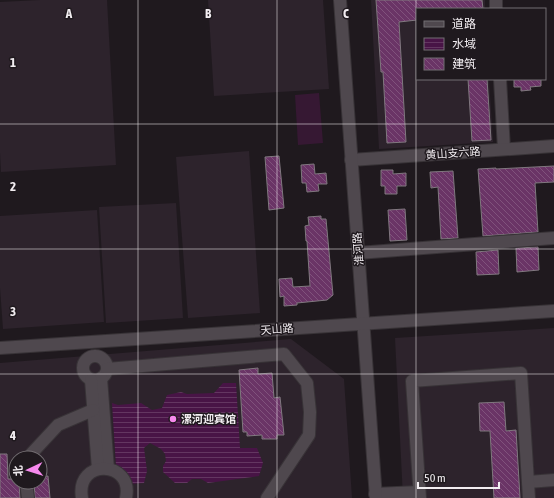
<svg xmlns="http://www.w3.org/2000/svg" width="554" height="498" font-family="'Asap Condensed','Noto Sans SC',sans-serif">
  <style>
    .built { fill: #2d232c; fill-rule: evenodd }
    .pitch { fill: #361833 }
    .water { fill: url(#water-rules) }
    .building { fill: url(#building-back-hatch); stroke: #80787f }
    .lines { fill: none; stroke-linecap: round; stroke-linejoin: round }
    .minor-casing { stroke: #383337; stroke-width: 14 }
    .tertiary-casing { stroke: #383337; stroke-width: 14 }
    .minor { stroke: #4f484e; stroke-width: 12 }
    .tertiary { stroke: #4f484e; stroke-width: 12 }
    .grid { fill: none; stroke: #f2edf1; stroke-width: 1; stroke-opacity: 0.55 }
    .poi-dot { fill: #f689ed; stroke: #1f191e; stroke-width: 1.5 }
    .labels { text-anchor: middle; dominant-baseline: central; stroke-width: 3; stroke-linejoin: round; paint-order: stroke }
    .street-label { font-size: 11px; fill: #f2edf1; stroke: #1f191e }
    .poi-label { font-size: 11px; font-weight: bold; fill: #f2edf1; stroke: #1f191e; text-anchor: start }
    .grid-label { font-size: 13px; text-anchor: middle; font-weight: bold; fill: #f2edf1; stroke: #1f191e; stroke-width: 3; stroke-linejoin: round; paint-order: stroke }
  </style>
  <defs>
    <pattern id="water-rules" width="6" height="5" patternUnits="userSpaceOnUse"><rect width="6" height="5" fill="#481446"/><path d="M0 2.5h6" fill="none" stroke="#633661"/></pattern>
    <pattern id="building-back-hatch" width="6" height="6" patternUnits="userSpaceOnUse"><rect width="6" height="6" fill="#6a3466"/><path d="M-1 5l2 2M0 0l6 6M5-1l2 2" fill="none" stroke="#80527c"/></pattern>
  </defs>
  <rect width="100%" height="100%" fill="#1f191e"/>
  <g class="built">
    <path d="M40,0H107L116,165L1,172L0,153V2Z"/>
    <path d="M208,0H323L329,89L214,96Z"/>
    <path d="M371,0H485V9H417V79H489L493,142L379,149Z"/>
    <path d="M249,151L260,313L188,318L176,157Z"/>
    <path d="M176,203L183,318L106,323L99,207Z"/>
    <path d="M97,210L104,322L3,329L0,288V216Z"/>
    <path d="M554,328V498H403L395,338Z"/>
    <path d="M291,339L344,379L352,498H0V363ZM16,458H40V482H16Z"/>
  </g>
  <path class="pitch" d="M319,93L323,143L298,145L295,95Z"/>
  <path class="water" d="M223,383H236L240,448H257L263,463L259,476L208,483L201,479H192L187,483H175L163,472V466L166,461L165,454L161,449L150,443L144,448L147,471L144,483L128,484L116,466L112,403L118,405L141,403L152,410L162,408L167,395L181,392L187,394L214,393Z"/>
  <g class="building">
    <path d="M376,0H482L483,9H417V20L399,22L406,142L387,143L383,72H381Z"/>
    <path d="M468,79H487L491,140L472,141Z"/>
    <path d="M514,79H541V86L530,87L531,90L521,91V87H514Z"/>
    <path d="M279,156L284,208L269,210L265,157Z"/>
    <path d="M314,164L315,174L326,173L327,184H318L319,191L307,192L306,183H302L301,165Z"/>
    <path d="M554,166V182L535,183L538,232L483,236L478,169L496,168V169Z"/>
    <path d="M381,170H393V174L406,173V186H397V194H385V186H381Z"/>
    <path d="M453,171L458,238L441,239L438,187L431,188L430,172Z"/>
    <path d="M405,209L407,240L390,241L388,210Z"/>
    <path d="M321,216V219H326L333,295L327,300L297,303V305L284,306V296L280,297L279,279L292,278L293,287L310,286L307,241H306L305,226L309,225L308,217Z"/>
    <path d="M538,247L539,270L517,272L516,248Z"/>
    <path d="M498,250L499,274L477,275L476,252Z"/>
    <path d="M258,368V374L272,373L274,398L280,397L284,435H277V439H262V435L247,436V432H243L239,370Z"/>
    <path d="M504,402L506,431L516,430L520,498H494L490,431H480L479,403Z"/>
    <path d="M0,454H7L8,479H16V482H19L20,498H0Z"/>
    <path d="M48,476L50,498H35L34,482H40V477Z"/>
  </g>
  <g class="lines">
    <defs>
      <g id="minor">
        <path d="M496,0V9"/>
        <path d="M500,79L504,149"/>
        <path d="M351,160L554,146"/>
        <path d="M358,253L554,238"/>
        <circle cx="95" cy="368" r="12"/>
        <path d="M107,369L284,354L307,383L310,412L309,435L267,498"/>
        <path d="M101,378L108,469"/>
        <path d="M91,380L98,469"/>
        <path d="M30,458L32,453L58,425L93,410"/>
        <path d="M26,482L28,498"/>
        <path d="M528,482L554,480"/>
        <path d="M375,494L419,492"/>
        <path d="M82,498C75,458 134,460 126,498"/>
        <path d="M420,498L412,381L521,373L529,498"/>
      </g>
      <g id="tertiary">
        <path d="M340,0L376,498"/>
        <path d="M0,348L554,311"/>
      </g>
    </defs>
    <use href="#minor" class="minor-casing"/>
    <use href="#tertiary" class="tertiary-casing"/>
    <use href="#minor" class="minor"/>
    <use href="#tertiary" class="tertiary"/>
  </g>
  <path class="grid" d="M138,0V498M277,0V498M416,0V498M0,124H554M0,249H554M0,374H554"/>
  <circle class="poi-dot" cx="173" cy="419" r="4"/>
  <g class="labels">
    <g class="street-label">
      <text transform="translate(453 153) rotate(-4)">黄山支六路</text>
      <text transform="translate(358 249) rotate(-94)">淮河路</text>
      <text transform="translate(277 329) rotate(-4)">天山路</text>
    </g>
    <g class="poi-label">
      <text x="181" y="419">漯河迎宾馆</text>
    </g>
  </g>
  <g class="grid-label">
    <text x="69" y="18">A</text>
    <text x="208" y="18">B</text>
    <text x="346" y="18">C</text>
    <text x="13" y="67">1</text>
    <text x="13" y="191">2</text>
    <text x="13" y="316">3</text>
    <text x="13" y="440">4</text>
  </g>
  <rect x="416" y="8" width="130" height="72" fill="#1f191e" stroke="#736e72"/>
  <rect x="424" y="21" width="20" height="6" fill="#4f484e" stroke="#736e72"/>
  <text x="452" y="28" font-size="12" fill="#f2edf1">道路</text>
  <rect x="424" y="38" width="20" height="12" fill="url(#water-rules)" stroke="#736e72"/>
  <text x="452" y="48" font-size="12" fill="#f2edf1">水域</text>
  <rect x="424" y="58" width="20" height="12" fill="url(#building-back-hatch)" stroke="#736e72"/>
  <text x="452" y="68" font-size="12" fill="#f2edf1">建筑</text>
  <g transform="translate(28 470) rotate(266)"><circle r="19" fill="#1f191e" stroke="#736e72"/>
  <path d="M0-3L7 15L0 10L-7 15Z" fill="#f689ed"/>
  <text y="-6" font-size="11" font-weight="bold" text-anchor="middle" fill="#f2edf1">北</text>
  </g>
  <path d="M418 482v6h81v-6" fill="none" stroke="#f2edf1" stroke-width="2"/>
  <text x="424" y="482" font-size="12" fill="#f2edf1" stroke="#1f191e" stroke-width="3" paint-order="stroke">50 m</text>
</svg>
